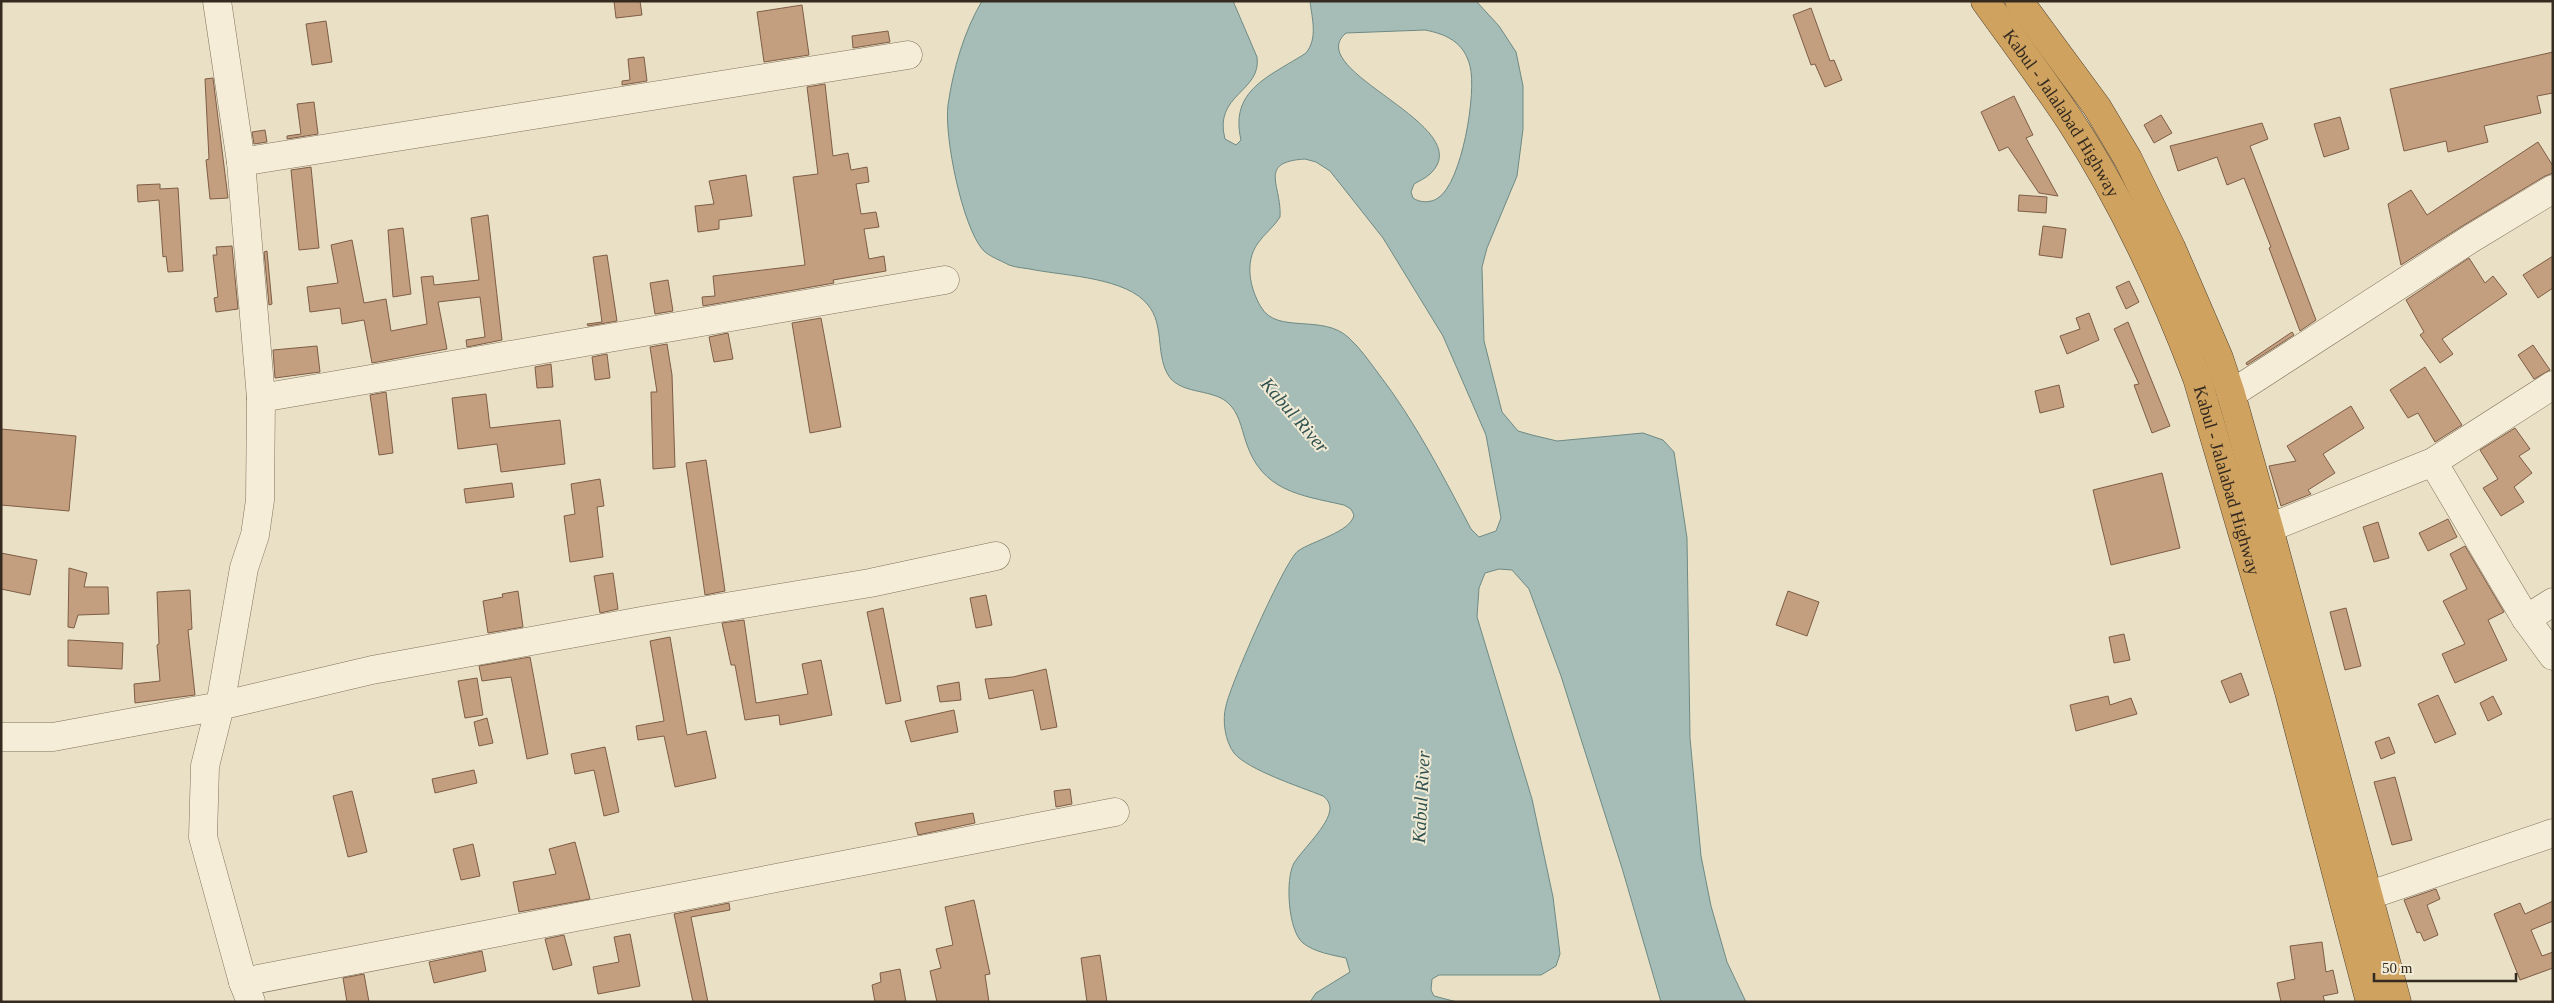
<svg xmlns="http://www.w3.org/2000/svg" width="2554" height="1003" font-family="Georgia,serif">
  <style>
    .water { fill: #a6bdb7; stroke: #6e8a84; fill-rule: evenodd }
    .building { fill: #c39e7f; stroke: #7e5e46 }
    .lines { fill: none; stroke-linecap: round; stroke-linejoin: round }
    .minor-casing { stroke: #82725d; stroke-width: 29 }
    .highway-casing { stroke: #504131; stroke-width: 29 }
    .minor { stroke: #f5edd7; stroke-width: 28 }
    .highway { stroke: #cfa25f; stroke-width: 28 }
    .labels { text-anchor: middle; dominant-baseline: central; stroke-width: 4; stroke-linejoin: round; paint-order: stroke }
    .street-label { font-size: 18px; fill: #342a1f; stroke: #f1ead4 }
    .water-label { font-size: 19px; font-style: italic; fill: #305251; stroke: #f1ead4 }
  </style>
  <rect width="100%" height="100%" fill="#e9e0c5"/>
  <path class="water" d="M982,1H1233L1257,57C1262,92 1213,94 1225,139L1236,145L1241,140C1229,89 1271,76 1306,53C1318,38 1312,19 1310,1H1476L1499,26L1516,52L1523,86V129L1517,176L1487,248L1482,267L1484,341L1502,412L1518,431L1532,435L1557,441L1643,433L1663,440L1674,452L1687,538L1690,738L1701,856L1711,906L1727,962L1746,1002H1661L1622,868L1561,676L1529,589L1512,570L1499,569L1485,573L1479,588L1477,617L1532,799L1553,897L1560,954L1556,966L1541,975H1439L1432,979L1431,990L1434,996L1457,1002H1310L1316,993L1350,972L1346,958C1332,955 1314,952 1303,943C1288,931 1285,879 1294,863C1303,849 1329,825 1330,809C1330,803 1327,799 1323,796C1301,787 1248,770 1234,753C1225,741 1222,720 1226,706C1230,685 1285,560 1298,551C1312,541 1351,532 1354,515L1351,509L1344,505C1299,495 1262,491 1246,442C1241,427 1239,412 1227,402C1210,388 1178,395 1167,373C1156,352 1164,324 1148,305C1127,278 1068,276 1035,270C1027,268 1017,268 1009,265C1002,261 988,256 983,250C962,226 944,136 948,105C953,70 964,31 982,1ZM1425,30C1446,34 1464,42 1470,66C1477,92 1462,183 1438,198C1431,203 1420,203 1413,198L1411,192L1414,184C1419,181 1426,178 1430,174C1482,126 1300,71 1346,33ZM1305,159L1316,162L1330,171L1383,238L1443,336L1486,435L1501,518L1496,531L1479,537L1471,529C1443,476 1415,421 1378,373C1369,361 1360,348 1349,338C1323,313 1277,335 1261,307C1250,289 1244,262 1258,243C1264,234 1274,227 1280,217C1282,185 1257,162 1305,159Z"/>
  <g class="building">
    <path d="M614,1H640L642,15L616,18Z"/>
    <path d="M802,5L809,55L764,62L757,12Z"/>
    <path d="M1811,8L1830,61L1834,60L1842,80L1825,87L1815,64L1811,65L1793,15Z"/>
    <path d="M326,21L332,62L312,65L306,24Z"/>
    <path d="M888,31L890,42L853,48L852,36Z"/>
    <path d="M2553,52V93L2537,96L2541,113L2484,126L2488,142L2448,152L2446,141L2404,151L2390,89Z"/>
    <path d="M644,57L647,81L622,85V81L630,80L628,59Z"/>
    <path d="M213,78L228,198L210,199L206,160L209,159L205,79Z"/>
    <path d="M825,84L833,156L848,153L851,170L867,167L869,182L856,184L861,214L876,212L879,227L864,229L869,259L884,256L886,271L833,280L834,283L703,306L702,297L715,296L713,276L805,265L793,177L818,174L807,87Z"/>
    <path d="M2014,96L2033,135L2026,138L2058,196L2039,193L2008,147L1999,151L1981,112Z"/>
    <path d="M314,102L318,134L287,139V136L301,134L297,104Z"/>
    <path d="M2161,115L2172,133L2154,143L2144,125Z"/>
    <path d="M2340,117L2349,149L2324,157L2314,124Z"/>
    <path d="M2262,123L2268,139L2250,146L2316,320L2300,331L2269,248L2271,247L2244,178L2227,185L2217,157L2178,171L2170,146Z"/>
    <path d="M265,130L267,142L254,144L252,132Z"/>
    <path d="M2538,142L2553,166V173L2545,176L2464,225L2401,265L2388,204L2411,190L2427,215Z"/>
    <path d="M311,167L319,248L299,250L291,170Z"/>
    <path d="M746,175L752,216L719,220V229L698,232L695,206L714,204L709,181Z"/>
    <path d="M160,184V189L178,188L183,271L168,272L166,256L163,257L159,200L138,202L137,185Z"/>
    <path d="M2019,195L2047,197L2046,213L2018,211Z"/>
    <path d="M488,215L502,340L467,347L466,340L485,337L480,297L438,302L447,349L372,363L364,320L342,324L340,308L310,312L307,287L338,283L331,245L352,240L364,303L386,299L391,331L427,324L421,277L433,276L434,285L479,280L471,218Z"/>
    <path d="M2043,226L2066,229L2062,258L2039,255Z"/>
    <path d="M403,228L411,294L393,297L388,230Z"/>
    <path d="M232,246L238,309L216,312L214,298L218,297L213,255H217L216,247Z"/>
    <path d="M267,251L272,304L269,305L264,252Z"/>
    <path d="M607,255L617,321L588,326L587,324L602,322L593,257Z"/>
    <path d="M2553,256V288L2538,298L2523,275Z"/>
    <path d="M2469,258L2485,283L2493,276L2507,294L2442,339L2453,354L2440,363L2420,335L2424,332L2406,300Z"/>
    <path d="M668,280L673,311L655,314L650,283Z"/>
    <path d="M2129,281L2139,302L2126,309L2116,287Z"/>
    <path d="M2089,313L2099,340L2067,354L2060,336L2080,329L2076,318Z"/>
    <path d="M821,318L841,427L810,433L792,323Z"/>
    <path d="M2128,322L2170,426L2152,433L2134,385L2139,384L2114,329Z"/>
    <path d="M2292,332L2294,335L2247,365L2246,363Z"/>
    <path d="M728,333L733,359L714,362L709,337Z"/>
    <path d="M667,344L672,375L675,467L653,469L651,392H657L650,347Z"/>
    <path d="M2533,345L2550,370L2534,379L2518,355Z"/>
    <path d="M317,346L320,372L275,378L273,350Z"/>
    <path d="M607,354L610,378L595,380L592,357Z"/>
    <path d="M551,364L553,387L537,388L535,367Z"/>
    <path d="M2425,367L2462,425L2435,442L2418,413L2408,418L2390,390Z"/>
    <path d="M2059,385L2064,407L2040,413L2035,391Z"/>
    <path d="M386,392L393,453L379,455L370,395Z"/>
    <path d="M486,394L490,428L560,420L565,464L501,472L497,444L458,449L452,398Z"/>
    <path d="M2351,406L2364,428L2323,454L2335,473L2308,490L2311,494L2281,506L2269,466L2296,461L2287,446Z"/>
    <path d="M2515,428L2530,449L2519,456L2532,473L2514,487L2524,502L2501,516L2483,488L2498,479L2480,450Z"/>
    <path d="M1,429L76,436L69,511L1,505Z"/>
    <path d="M706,460L725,591L705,595L686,463Z"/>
    <path d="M2162,473L2180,548L2111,565L2093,490Z"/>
    <path d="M600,479L604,506L597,507L603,557L570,562L564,516L575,514L571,484Z"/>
    <path d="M512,483L514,497L466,503L464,489Z"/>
    <path d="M2448,519L2457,537L2428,551L2419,533Z"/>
    <path d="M2378,522L2389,558L2374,562L2363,527Z"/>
    <path d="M2465,546L2504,612L2488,620L2507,660L2455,683L2442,654L2465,644L2443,601L2467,589L2450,554Z"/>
    <path d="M1,553L37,560L30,595L1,589Z"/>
    <path d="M69,568L87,573L84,587H108L109,614L78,615L74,628L68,627Z"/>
    <path d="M613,573L618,609L600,613L594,576Z"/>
    <path d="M190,590L192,629L188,630L195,695L135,703L134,684L160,681L157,645L159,644L157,592Z"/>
    <path d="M518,591L523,627L488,633L483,601L503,597L502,594Z"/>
    <path d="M1788,591L1819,602L1807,636L1776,625Z"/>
    <path d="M986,595L992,625L976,628L970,598Z"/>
    <path d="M883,608L901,701L886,704L867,612Z"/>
    <path d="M2346,608L2361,666L2345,670L2330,612Z"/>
    <path d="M744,620L756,703L808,694L802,664L821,660L832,715L780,725L779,715L745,720L735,665H731L722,623Z"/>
    <path d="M2124,634L2130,660L2114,663L2109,637Z"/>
    <path d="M670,637L687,735L706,731L716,778L675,787L664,736L638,740L636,726L664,721L650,641Z"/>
    <path d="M68,640L123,643L122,669L68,666Z"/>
    <path d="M530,657L548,754L527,759L511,677L482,681L479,666Z"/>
    <path d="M1046,669L1057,727L1041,730L1033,690L989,699L985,679L1013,677Z"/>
    <path d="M2241,673L2249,695L2230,703L2221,681Z"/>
    <path d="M477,678L483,715L465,718L458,681Z"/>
    <path d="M959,682L961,700L940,702L937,686Z"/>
    <path d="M2438,695L2456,734L2435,743L2418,704Z"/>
    <path d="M2108,696L2110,705L2131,698L2137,714L2076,731L2070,705Z"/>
    <path d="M2493,696L2502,714L2488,721L2480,703Z"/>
    <path d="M954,710L958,732L911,742L905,721Z"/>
    <path d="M487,718L493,743L479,746L474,722Z"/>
    <path d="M2389,737L2395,753L2381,759L2375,742Z"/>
    <path d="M605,747L619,812L604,816L594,770L575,774L571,754Z"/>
    <path d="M474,770L477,783L435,793L432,779Z"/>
    <path d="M2395,777L2412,840L2392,845L2374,782Z"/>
    <path d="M1070,789L1072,804L1056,807L1054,791Z"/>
    <path d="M352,791L367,852L348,857L333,796Z"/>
    <path d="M973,813L975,823L918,835L915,823Z"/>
    <path d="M575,842L590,899L519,912L513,882L556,874L549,849Z"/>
    <path d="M473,844L480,876L461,880L453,849Z"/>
    <path d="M2436,889L2440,899L2427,905L2438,935L2424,941L2420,932L2417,933L2404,900Z"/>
    <path d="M974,900L990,974L985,975L989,1002H937L930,971L941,968L936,949L953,945L945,907Z"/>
    <path d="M2553,901V921L2531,930L2542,956L2553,952V968L2520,980L2494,914L2520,903L2525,914Z"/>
    <path d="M729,903L730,910L691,917L708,1002H693L674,914Z"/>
    <path d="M630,934L640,986L598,994L593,967L619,962L614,937Z"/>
    <path d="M564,935L572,965L553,970L545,939Z"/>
    <path d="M2322,942L2326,972L2333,970L2338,993L2323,996L2325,1002H2281L2277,983L2295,979L2290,946Z"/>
    <path d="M482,951L486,971L434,983L429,962Z"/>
    <path d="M1100,955L1107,1002H1087L1081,958Z"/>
    <path d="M900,969L906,1002H875L872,985L881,982L880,973Z"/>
    <path d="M364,974L369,1002H347L343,978Z"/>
  </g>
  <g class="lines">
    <defs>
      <g id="minor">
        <path d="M241,162L908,55"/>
        <path d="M2231,394L2472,238L2553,189"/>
        <path d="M261,398L945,280"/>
        <path d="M2433,462L2526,619L2553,656"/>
        <path d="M2269,528L2433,462L2553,385"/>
        <path d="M2526,619L2553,602"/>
        <path d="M1,737H53L220,706L244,568L255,535L260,500L261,398L241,162L217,1"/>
        <path d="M2367,896L2553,833"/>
        <path d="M243,982L1115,812"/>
        <path d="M251,1002L243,982L203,837L205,766L220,706L372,670L647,620L870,583L996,556"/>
      </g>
      <g id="highway">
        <path id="s1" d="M1985,1C2014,41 2044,81 2071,122C2122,200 2164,291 2197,378L2289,692L2370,1002"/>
        <path d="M2019,1L2097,107L2128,159L2171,247L2219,358L2231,394L2269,528L2397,1002"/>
      </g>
    </defs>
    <use href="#minor" class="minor-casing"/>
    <use href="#highway" class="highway-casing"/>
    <use href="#minor" class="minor"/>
    <use href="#highway" class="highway"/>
  </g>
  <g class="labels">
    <g class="street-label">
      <text stroke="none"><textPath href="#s1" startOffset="136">Kabul - Jalalabad Highway</textPath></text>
      <text stroke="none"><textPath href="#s1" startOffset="541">Kabul - Jalalabad Highway</textPath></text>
    </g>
    <g class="water-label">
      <text transform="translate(1295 415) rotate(49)">Kabul River</text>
      <text transform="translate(1421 797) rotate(-87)">Kabul River</text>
    </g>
  </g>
  <rect width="2554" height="1003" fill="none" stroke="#342a1f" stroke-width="5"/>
  <path d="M2374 973v8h142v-8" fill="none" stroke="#342a1f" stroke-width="2.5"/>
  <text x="2382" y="973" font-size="15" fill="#342a1f" stroke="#f1ead4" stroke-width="4" paint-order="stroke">50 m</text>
</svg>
